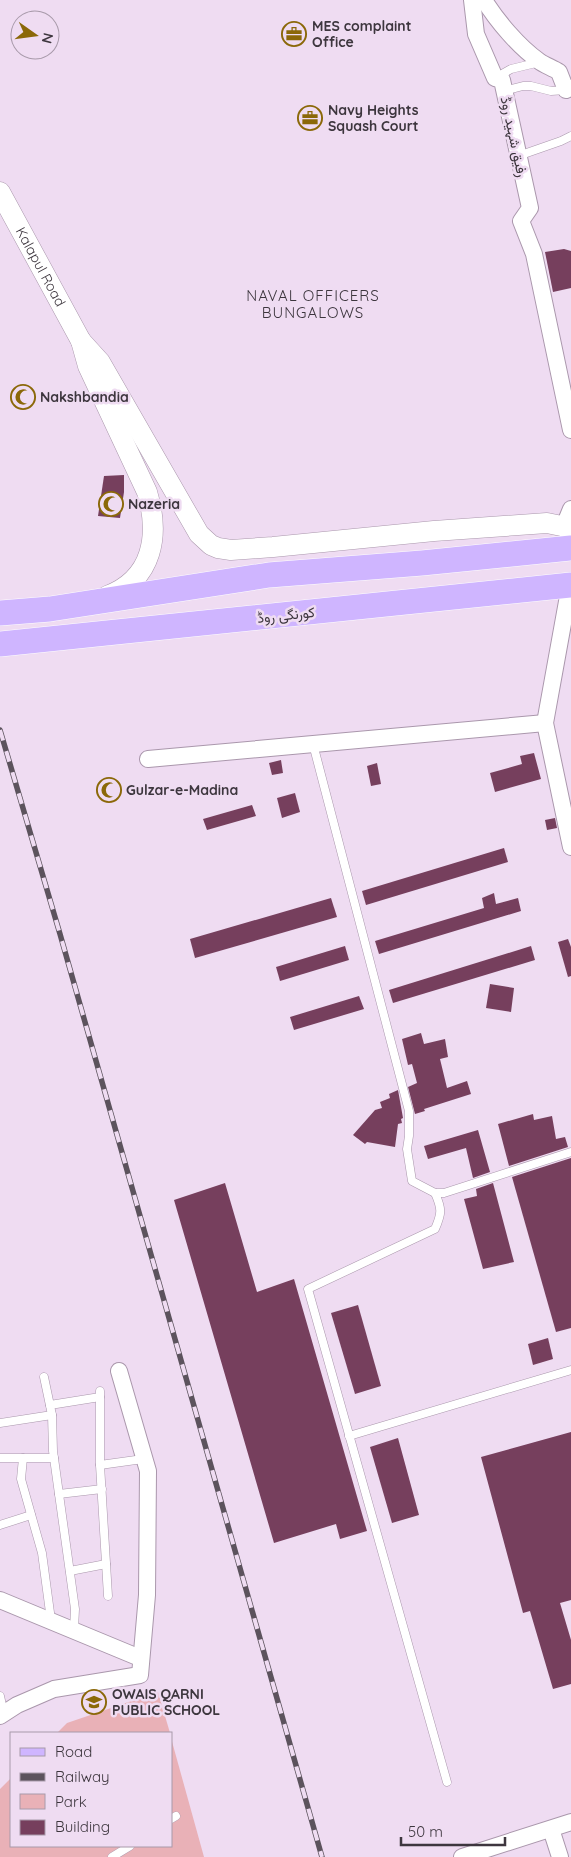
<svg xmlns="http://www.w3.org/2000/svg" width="571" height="1857" font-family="Quicksand,Vazirmatn,sans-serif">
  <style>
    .green { fill: #e9b1b7 }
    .building { fill: #763f5d }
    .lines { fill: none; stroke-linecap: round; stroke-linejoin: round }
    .service-casing { stroke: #aa97ac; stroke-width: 9 }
    .minor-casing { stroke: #aa97ac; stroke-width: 18 }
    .tertiary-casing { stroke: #aa97ac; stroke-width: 21 }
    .primary-casing { stroke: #fff; stroke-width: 26 }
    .service { stroke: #fff; stroke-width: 8 }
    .minor { stroke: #fff; stroke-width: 16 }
    .tertiary { stroke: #fff; stroke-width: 20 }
    .primary { stroke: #cfb5ff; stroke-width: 25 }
    .rail-casing { stroke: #5c535d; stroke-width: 5.5 }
    .rail { stroke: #efdcf2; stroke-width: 4; stroke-dasharray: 11; stroke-linecap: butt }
    .labels { text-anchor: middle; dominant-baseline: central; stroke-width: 5; stroke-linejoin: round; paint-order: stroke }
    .poi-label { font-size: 14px; font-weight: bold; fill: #3d363e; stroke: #efdcf2; text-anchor: start }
    .street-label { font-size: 14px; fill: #3d363e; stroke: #efdcf2 }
    .neighbourhood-label { font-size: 15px; letter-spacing: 1px; fill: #3d363e; stroke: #efdcf2 }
  </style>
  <rect width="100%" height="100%" fill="#efdcf2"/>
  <g class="green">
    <path d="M158,1692L170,1733H57L67,1723Z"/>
    <path d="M171,1738L204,1857H0V1789L11,1778V1846H171Z"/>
  </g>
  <g class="building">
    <path d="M564,249L571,251V288L553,292L545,252Z"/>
    <path d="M124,475V492L120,518L98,516L104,476Z"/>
    <path d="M534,753L541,779L495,792L490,773L522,764L520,756Z"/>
    <path d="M281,760L283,773L272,775L269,763Z"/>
    <path d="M377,763L381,784L371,786L367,766Z"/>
    <path d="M295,793L300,812L282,818L277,798Z"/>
    <path d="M252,805L256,816L207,830L203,819Z"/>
    <path d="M555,818L557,828L547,830L545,820Z"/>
    <path d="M504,848L508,862L366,905L362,891Z"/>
    <path d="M494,893L496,904L518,898L521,911L379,954L375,941L484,908L482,898Z"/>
    <path d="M331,898L337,917L195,958L190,939Z"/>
    <path d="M568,939L571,947V976L568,977L558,942Z"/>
    <path d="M345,946L349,960L280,981L276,967Z"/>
    <path d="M531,946L535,960L393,1003L389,990Z"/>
    <path d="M490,984L514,988L511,1012L486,1008Z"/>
    <path d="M359,996L364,1009L294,1030L290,1017Z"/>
    <path d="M421,1033L424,1044L445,1039L448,1057L440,1059L447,1088L467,1081L471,1094L424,1109L425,1111L415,1114L408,1087L417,1083L412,1064L408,1065L402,1039Z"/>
    <path d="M398,1090L403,1118L401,1119L402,1123L398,1124L395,1147L367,1142L365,1144L353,1135L375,1110L382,1108L380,1102L390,1098L389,1094Z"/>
    <path d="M533,1114L534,1120L552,1116L556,1139L565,1137L568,1147L509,1166L498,1124Z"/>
    <path d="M478,1130L490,1172L473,1178L466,1148L428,1159L424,1146Z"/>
    <path d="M571,1158V1328L556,1332L512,1177Z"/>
    <path d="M225,1183L257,1292L294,1279L367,1531L340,1539L336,1524L274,1543L174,1200Z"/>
    <path d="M493,1183L514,1262L483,1269L464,1199L477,1196L476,1189Z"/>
    <path d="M358,1305L381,1386L355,1394L331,1313Z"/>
    <path d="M548,1338L553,1359L533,1365L528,1344Z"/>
    <path d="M571,1432V1600L560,1603L571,1640V1684L553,1689L530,1611L523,1613L481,1457Z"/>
    <path d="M398,1438L419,1515L392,1523L370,1447Z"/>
  </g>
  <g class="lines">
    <defs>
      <g id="service">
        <path d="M497,77L511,69L540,62"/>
        <path d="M504,91L523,86H531L551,91L566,90"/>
        <path d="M518,156L561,141L571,136"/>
        <path d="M313,744L409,1111V1136L407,1149L412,1181L435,1193H444L571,1152"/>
        <path d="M435,1193C442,1209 442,1213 435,1229L308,1289L447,1782"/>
        <path d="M44,1377L52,1415L53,1451L75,1609L74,1629"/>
        <path d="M100,1391V1465L108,1596"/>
        <path d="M50,1405L100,1397"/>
        <path d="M0,1423L52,1415"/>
        <path d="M349,1436L571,1370"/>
        <path d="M0,1458H54"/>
        <path d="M23,1458L21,1479L42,1553L51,1620"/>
        <path d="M100,1465L143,1459"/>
        <path d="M59,1494L102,1489"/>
        <path d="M0,1525L31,1515"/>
        <path d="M70,1571L106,1564"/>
        <path d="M0,1696L4,1714"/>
        <path d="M171,1819L176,1816"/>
        <path d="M112,1857L130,1846"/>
      </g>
      <g id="minor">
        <path d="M472,0L476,34L495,78L502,80L530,208L521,221L534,254L571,430"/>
        <path d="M484,0C497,21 519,47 539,61C544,65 553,68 559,72L566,90L571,88"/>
        <path d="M564,526L571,509"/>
        <path d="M570,585L545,723L571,847"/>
        <path d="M148,759L545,723"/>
        <path d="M0,1600L140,1658"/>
        <path d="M0,1716L17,1705L54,1689L140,1675L147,1595L148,1471L119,1371"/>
        <path d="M551,1829L560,1857"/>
        <path d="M462,1857L571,1822"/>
      </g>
      <g id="tertiary">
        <path id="s1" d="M0,192L81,341L88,366L147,492C160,535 153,579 107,596"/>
        <path d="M81,341L100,362L199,534L211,545L218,548L231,550L273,547L434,531L547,523L571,528"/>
      </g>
      <g id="primary">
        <path d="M0,613L50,609L269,575L422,563L571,548"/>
        <path d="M0,644L571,585"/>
      </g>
    </defs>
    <use href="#service" class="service-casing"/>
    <use href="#minor" class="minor-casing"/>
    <use href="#tertiary" class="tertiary-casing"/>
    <use href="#primary" class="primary-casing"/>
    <use href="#service" class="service"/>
    <use href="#minor" class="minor"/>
    <use href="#tertiary" class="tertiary"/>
    <use href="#primary" class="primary"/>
    <defs>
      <path id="rail" d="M0,730L60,934L322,1857"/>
    </defs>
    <use href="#rail" class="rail-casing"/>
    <use href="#rail" class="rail"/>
  </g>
  <defs>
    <symbol id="office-ring" viewBox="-11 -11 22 22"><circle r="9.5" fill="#efdcf2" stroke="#8b6809" stroke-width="1.5"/><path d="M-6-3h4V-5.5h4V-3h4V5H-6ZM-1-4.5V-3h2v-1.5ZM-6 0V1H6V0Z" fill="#8b6809"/></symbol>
    <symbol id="mosque-ring" viewBox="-11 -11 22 22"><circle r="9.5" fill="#efdcf2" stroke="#8b6809" stroke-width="1.5"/><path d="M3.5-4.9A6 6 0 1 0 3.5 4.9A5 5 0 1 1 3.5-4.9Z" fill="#8b6809"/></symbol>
    <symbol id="school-ring" viewBox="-11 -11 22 22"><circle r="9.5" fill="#efdcf2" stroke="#8b6809" stroke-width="1.5"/><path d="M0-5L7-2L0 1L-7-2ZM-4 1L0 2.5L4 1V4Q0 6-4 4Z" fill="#8b6809"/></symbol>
  </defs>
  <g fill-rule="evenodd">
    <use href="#office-ring" x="280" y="20" width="28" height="28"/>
    <use href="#office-ring" x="296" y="104" width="28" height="28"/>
    <use href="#mosque-ring" x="9" y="383" width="28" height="28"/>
    <use href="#mosque-ring" x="97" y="490" width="28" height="28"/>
    <use href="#mosque-ring" x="95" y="776" width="28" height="28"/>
    <use href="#school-ring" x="80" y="1688" width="28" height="28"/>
  </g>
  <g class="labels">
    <g class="poi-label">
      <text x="312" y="26">MES complaint<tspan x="312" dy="16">Office</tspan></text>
      <text x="328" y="110">Navy Heights<tspan x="328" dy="16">Squash Court</tspan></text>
      <text x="40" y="397">Nakshbandia</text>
      <text x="128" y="504">Nazeria</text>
      <text x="126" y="790">Gulzar-e-Madina</text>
      <text x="112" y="1694">OWAIS QARNI<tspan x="112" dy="16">PUBLIC SCHOOL</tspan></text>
    </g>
    <g class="street-label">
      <text transform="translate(514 137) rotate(78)">رفیق شہید روڈ</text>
      <text stroke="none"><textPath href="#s1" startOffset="85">Kalapul Road</textPath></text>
      <text transform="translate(286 615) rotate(-6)">کورنگی روڈ</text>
    </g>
    <g class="neighbourhood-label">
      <text x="313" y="295">NAVAL OFFICERS<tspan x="313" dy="17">BUNGALOWS</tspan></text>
    </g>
  </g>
  <rect x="10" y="1732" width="162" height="115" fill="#efdcf2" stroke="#a89aaa"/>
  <rect x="20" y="1748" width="25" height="8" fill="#cfb5ff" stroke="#a89aaa"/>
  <text x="55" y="1757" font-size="15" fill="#3d363e">Road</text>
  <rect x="20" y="1773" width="25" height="8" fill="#5c535d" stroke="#a89aaa"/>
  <text x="55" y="1782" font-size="15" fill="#3d363e">Railway</text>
  <rect x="20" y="1794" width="25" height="15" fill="#e9b1b7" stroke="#a89aaa"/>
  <text x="55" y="1807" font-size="15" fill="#3d363e">Park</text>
  <rect x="20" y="1820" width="25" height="15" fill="#763f5d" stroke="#a89aaa"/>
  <text x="55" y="1832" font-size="15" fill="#3d363e">Building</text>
  <g transform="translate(35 35) rotate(104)"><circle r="24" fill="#efdcf2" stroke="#a89aaa"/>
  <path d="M0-4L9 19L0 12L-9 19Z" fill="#8b6809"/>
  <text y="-8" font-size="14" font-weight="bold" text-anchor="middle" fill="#3d363e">N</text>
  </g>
  <path d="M401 1837v8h104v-8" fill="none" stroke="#3d363e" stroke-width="2.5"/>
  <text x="408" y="1837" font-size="15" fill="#3d363e" stroke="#efdcf2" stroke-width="4" paint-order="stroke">50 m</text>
</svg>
